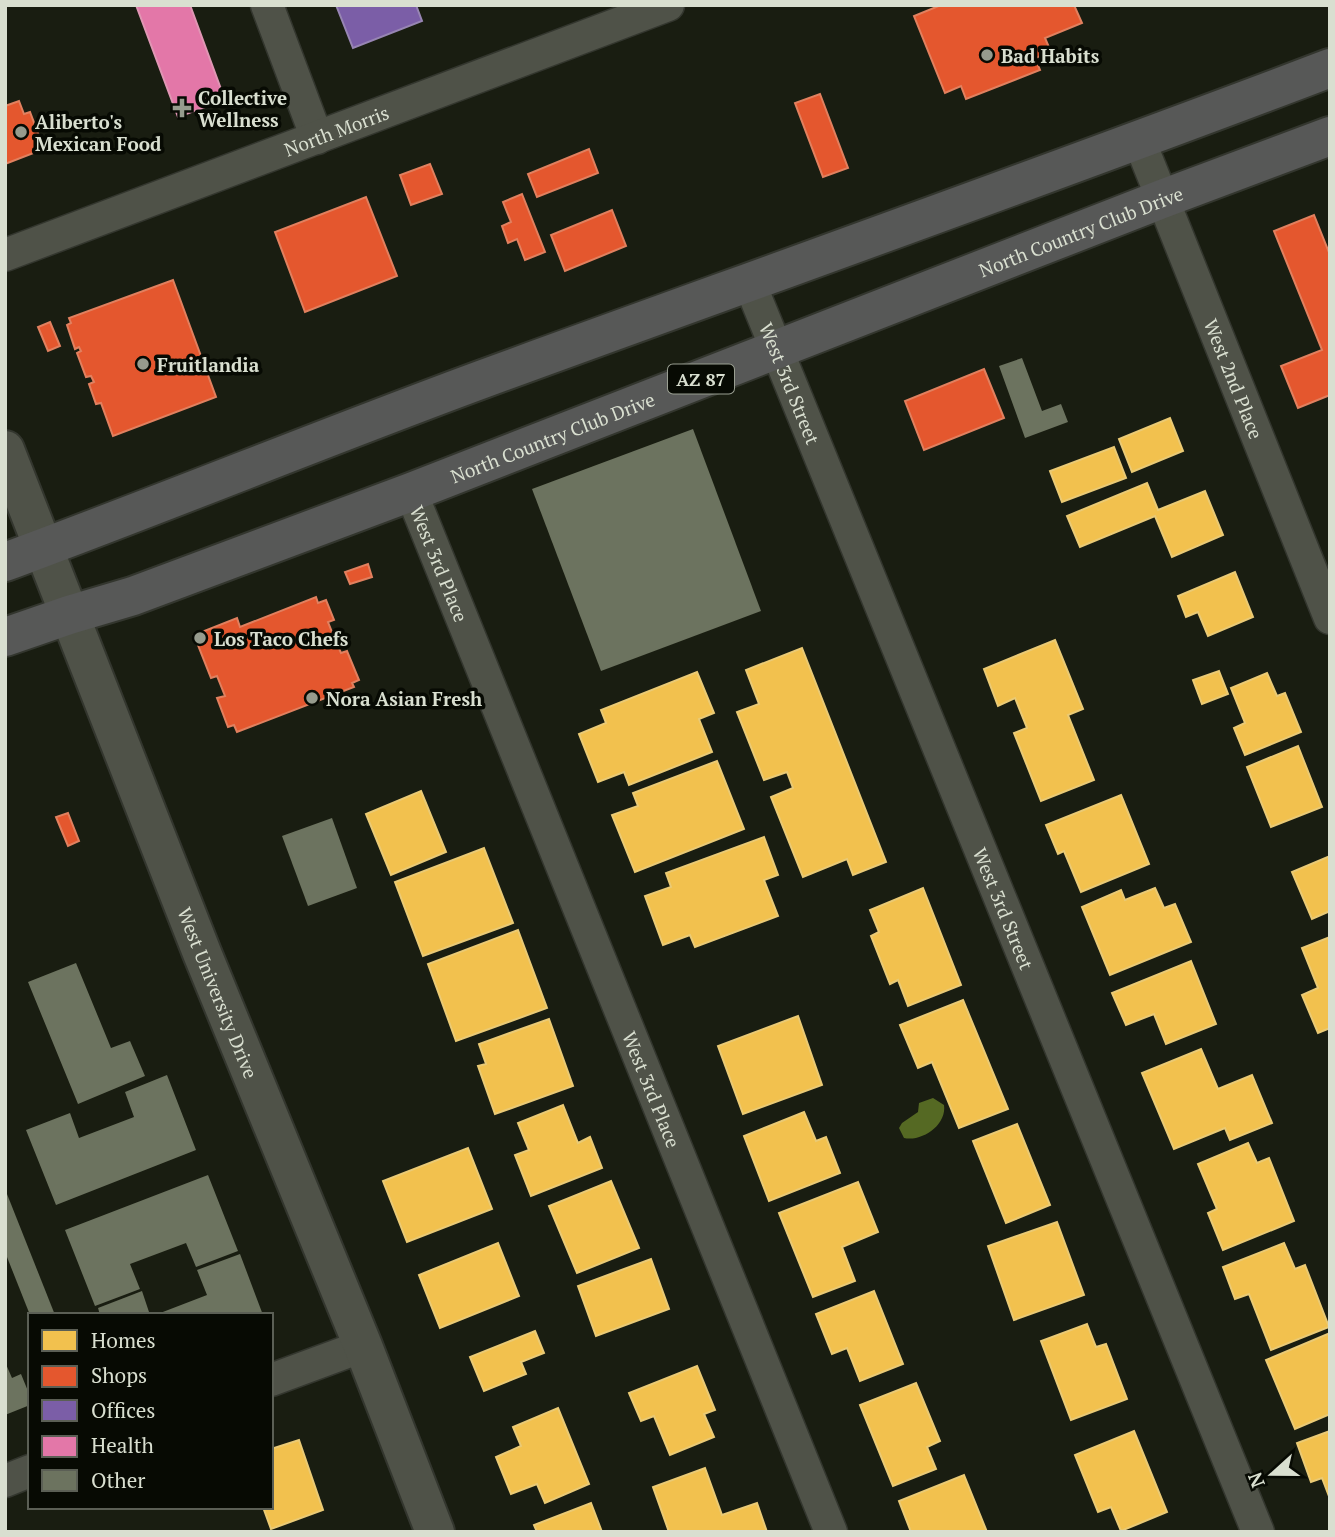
<svg xmlns="http://www.w3.org/2000/svg" width="1335" height="1537" font-family="'PT Serif',serif">
  <style>
    .water { fill: #556923 }
    .homes { fill: #f2c14e; stroke: #eaca75; stroke-width: 2 }
    .shops { fill: #e4572e; stroke: #e1805f; stroke-width: 2 }
    .offices { fill: #7b5ea7; stroke: #9785b3; stroke-width: 2 }
    .health { fill: #e377a8; stroke: #e096b4; stroke-width: 2 }
    .building { fill: #6c735f }
    .lines { fill: none; stroke-linecap: round; stroke-linejoin: round }
    .minor-casing { stroke: #33362e; stroke-width: 35 }
    .secondary-casing { stroke: #33362e; stroke-width: 42 }
    .primary-casing { stroke: #33362e; stroke-width: 42 }
    .minor { stroke: #4f5248; stroke-width: 32 }
    .secondary { stroke: #4f5248; stroke-width: 38 }
    .primary { stroke: #575857; stroke-width: 38 }
    .poi-dot { fill: #969b8d; stroke: #070a03; stroke-width: 2.5 }
    .labels { text-anchor: middle; dominant-baseline: central; stroke-width: 7; stroke-linejoin: round; paint-order: stroke }
    .shield { fill: #070a03; stroke: #9a9f92; stroke-width: 2 }
    .shield-label { font-size: 18px; font-weight: bold; fill: #d9dfd0 }
    .poi-label { font-size: 19px; font-weight: bold; fill: #d9dfd0; stroke: #070a03; text-anchor: start }
    .street-label { font-size: 19px; fill: #d9dfd0; stroke: #070a03 }
  </style>
  <rect width="100%" height="100%" fill="#191d11"/>
  <path class="water" d="M933,1098L944,1105C947,1125 922,1142 904,1138L899,1128L902,1123L918,1112L919,1103Z"/>
  <g class="homes">
    <path d="M1170,418L1183,451L1132,472L1119,439Z"/>
    <path d="M1114,447L1126,478L1062,502L1050,471Z"/>
    <path d="M1147,483L1158,510L1205,491L1223,535L1172,557L1155,516L1080,547L1067,516Z"/>
    <path d="M1235,572L1253,617L1208,636L1198,612L1186,617L1178,596Z"/>
    <path d="M1055,640L1083,709L1068,715L1094,780L1041,801L1014,733L1027,728L1015,698L998,706L984,669Z"/>
    <path d="M802,648L886,862L853,875L847,859L803,877L771,797L793,788L787,772L764,780L737,712L759,704L746,670Z"/>
    <path d="M1219,671L1228,694L1202,704L1193,680Z"/>
    <path d="M697,672L714,713L699,719L712,752L629,785L624,772L598,782L579,734L606,723L601,710Z"/>
    <path d="M1267,673L1277,696L1285,693L1301,732L1245,755L1234,728L1245,723L1231,688Z"/>
    <path d="M1298,746L1322,807L1271,827L1247,767Z"/>
    <path d="M717,761L744,829L635,872L612,815L638,806L633,793Z"/>
    <path d="M421,791L446,852L391,875L366,814Z"/>
    <path d="M1121,795L1149,864L1081,892L1064,851L1058,854L1046,825Z"/>
    <path d="M764,837L778,875L764,880L778,916L695,947L690,935L663,945L645,896L671,887L666,873Z"/>
    <path d="M484,848L513,923L423,956L395,882Z"/>
    <path d="M1330,856V911L1312,919L1292,872Z"/>
    <path d="M923,888L961,985L908,1006L898,980L890,984L871,936L879,932L870,910Z"/>
    <path d="M1155,888L1164,908L1175,904L1191,942L1110,975L1082,907L1121,890L1125,900Z"/>
    <path d="M518,930L547,1008L456,1041L428,964Z"/>
    <path d="M1330,937V1028L1318,1033L1302,995L1318,988L1302,948Z"/>
    <path d="M1191,961L1216,1024L1166,1044L1154,1014L1126,1025L1112,993Z"/>
    <path d="M963,1000L1008,1109L959,1128L932,1062L918,1068L900,1025Z"/>
    <path d="M798,1016L822,1085L743,1114L718,1046Z"/>
    <path d="M549,1019L573,1086L495,1114L478,1066L486,1064L479,1044Z"/>
    <path d="M1201,1049L1218,1089L1252,1075L1272,1123L1230,1140L1225,1128L1174,1149L1142,1073Z"/>
    <path d="M563,1105L578,1143L590,1137L602,1168L531,1196L515,1155L529,1150L518,1123Z"/>
    <path d="M804,1112L816,1141L826,1137L840,1173L769,1201L744,1136Z"/>
    <path d="M1017,1124L1050,1205L1006,1223L973,1141Z"/>
    <path d="M1248,1143L1257,1163L1269,1158L1294,1221L1223,1250L1208,1213L1217,1209L1198,1164Z"/>
    <path d="M468,1148L492,1209L407,1242L383,1181Z"/>
    <path d="M611,1181L639,1248L577,1273L549,1206Z"/>
    <path d="M858,1182L878,1232L842,1247L855,1281L813,1297L779,1213Z"/>
    <path d="M1057,1222L1084,1295L1014,1320L988,1246Z"/>
    <path d="M498,1243L519,1296L440,1328L419,1275Z"/>
    <path d="M1284,1243L1295,1269L1305,1265L1329,1327L1271,1350L1249,1294L1235,1299L1223,1267Z"/>
    <path d="M651,1259L669,1309L596,1336L578,1286Z"/>
    <path d="M874,1291L903,1364L860,1381L847,1348L832,1354L816,1314Z"/>
    <path d="M1087,1324L1096,1347L1106,1344L1127,1399L1071,1420L1041,1341Z"/>
    <path d="M535,1331L544,1353L521,1362L526,1374L484,1391L470,1357Z"/>
    <path d="M1330,1333V1414L1295,1429L1266,1360Z"/>
    <path d="M697,1366L715,1410L704,1414L714,1437L670,1455L654,1416L641,1421L629,1393Z"/>
    <path d="M916,1383L940,1441L927,1447L936,1469L893,1486L860,1405Z"/>
    <path d="M558,1408L589,1484L545,1503L537,1484L511,1494L496,1457L521,1446L513,1427Z"/>
    <path d="M1134,1431L1167,1512L1121,1531L1111,1507L1098,1512L1075,1455Z"/>
    <path d="M1330,1431V1499L1322,1478L1311,1482L1297,1443Z"/>
    <path d="M299,1440L323,1510L271,1529L263,1507H271V1449Z"/>
    <path d="M705,1468L722,1515L757,1503L767,1532H669L653,1487Z"/>
    <path d="M964,1475L987,1532H911L899,1501Z"/>
    <path d="M591,1503L602,1532H537L534,1525Z"/>
  </g>
  <g class="shops">
    <path d="M941,5H1074L1082,23L1045,38L1051,52L1035,58L1040,70L966,99L961,86L945,93L914,16Z"/>
    <path d="M820,94L848,168L823,177L795,103Z"/>
    <path d="M19,101L24,114L30,112L44,149L5,164V106Z"/>
    <path d="M589,149L598,173L537,197L528,174Z"/>
    <path d="M430,164L442,194L411,205L400,175Z"/>
    <path d="M522,194L545,252L525,260L517,239L508,243L502,226L511,222L503,202Z"/>
    <path d="M366,197L397,276L305,312L275,232Z"/>
    <path d="M612,210L626,246L565,271L551,235Z"/>
    <path d="M1314,215L1330,255V395L1298,408L1281,366L1322,350L1274,231Z"/>
    <path d="M173,280L216,397L113,436L101,403L96,404L89,384L94,382L91,376L86,377L77,353L81,351L79,347L75,349L67,325L71,323L69,318Z"/>
    <path d="M50,322L60,346L48,351L38,327Z"/>
    <path d="M984,369L1004,418L924,450L905,401Z"/>
    <path d="M368,564L372,577L350,584L345,572Z"/>
    <path d="M316,597L318,603L326,600L334,620L328,622L332,632L337,630L342,642L337,644L341,653L347,651L359,680L352,683L354,687L237,732L234,725L228,727L217,698L225,696L217,676L211,678L194,635L237,618L240,627Z"/>
    <path d="M68,813L79,841L68,846L56,817Z"/>
  </g>
  <path class="offices" d="M336,5H416L422,21L353,48Z"/>
  <path class="health" d="M136,5H190L225,100L178,117Z"/>
  <g class="building">
    <path d="M1022,358L1042,411L1061,404L1068,422L1025,438L999,366Z"/>
    <path d="M693,429L761,611L601,671L532,489Z"/>
    <path d="M332,818L357,888L308,906L282,836Z"/>
    <path d="M76,963L111,1048L130,1041L145,1076L78,1104L28,982Z"/>
    <path d="M167,1075L196,1150L56,1205L26,1130L70,1113L79,1138L134,1117L125,1092Z"/>
    <path d="M208,1175L238,1251L196,1267L186,1243L130,1264L140,1289L95,1306L65,1230Z"/>
    <path d="M5,1189L55,1315H30L5,1252Z"/>
    <path d="M240,1254L263,1315H155L207,1295L197,1270Z"/>
    <path d="M142,1291L150,1315H100L98,1308Z"/>
    <path d="M5,1362L12,1378L21,1374L30,1396V1405L5,1415Z"/>
  </g>
  <g class="lines">
    <defs>
      <g id="minor">
        <path d="M267,5L317,138"/>
        <path id="s1" d="M1139,140L1330,618"/>
        <path id="s2" d="M5,255L668,5"/>
        <path id="s3" d="M750,284L1258,1532"/>
        <path id="s4" d="M411,492L831,1532"/>
        <path d="M271,1380L363,1346"/>
        <path d="M5,1481L30,1471"/>
      </g>
      <g id="secondary">
        <path id="s5" d="M5,450L202,953L363,1346L435,1532"/>
      </g>
      <g id="primary">
        <path d="M5,562C165,503 323,438 483,379C765,276 1049,175 1330,68"/>
        <path id="s6" d="M5,637L69,615L133,596L411,492L1162,199L1330,136"/>
      </g>
    </defs>
    <use href="#minor" class="minor-casing"/>
    <use href="#secondary" class="secondary-casing"/>
    <use href="#primary" class="primary-casing"/>
    <use href="#minor" class="minor"/>
    <use href="#secondary" class="secondary"/>
    <use href="#primary" class="primary"/>
  </g>
  <g class="poi-dot">
    <circle cx="987" cy="55" r="7"/>
    <path d="M178.5 97.5h7v7h7v7h-7v7h-7v-7h-7v-7h7z"/>
    <circle cx="21" cy="132" r="7"/>
    <circle cx="143" cy="364" r="7"/>
    <circle cx="200" cy="638" r="7"/>
    <circle cx="312" cy="698" r="7"/>
  </g>
  <g class="labels">
    <rect class="shield" x="668" y="364.5" width="66" height="29" rx="5"/>
    <g class="shield-label">
      <text x="701" y="379">AZ 87</text>
    </g>
    <g class="poi-label">
      <text x="1001" y="55">Bad Habits</text>
      <text x="198" y="97">Collective<tspan x="198" dy="22">Wellness</tspan></text>
      <text x="35" y="121">Aliberto's<tspan x="35" dy="22">Mexican Food</tspan></text>
      <text x="157" y="364">Fruitlandia</text>
      <text x="214" y="638">Los Taco Chefs</text>
      <text x="326" y="698">Nora Asian Fresh</text>
    </g>
    <g class="street-label">
      <text stroke="none"><textPath href="#s2" startOffset="354">North Morris</textPath></text>
      <text stroke="none"><textPath href="#s6" startOffset="1150">North Country Club Drive</textPath></text>
      <text stroke="none"><textPath href="#s1" startOffset="257">West 2nd Place</textPath></text>
      <text stroke="none"><textPath href="#s3" startOffset="107">West 3rd Street</textPath></text>
      <text stroke="none"><textPath href="#s6" startOffset="583">North Country Club Drive</textPath></text>
      <text stroke="none"><textPath href="#s4" startOffset="77">West 3rd Place</textPath></text>
      <text stroke="none"><textPath href="#s3" startOffset="674">West 3rd Street</textPath></text>
      <text stroke="none"><textPath href="#s5" startOffset="583">West University Drive</textPath></text>
      <text stroke="none"><textPath href="#s4" startOffset="644">West 3rd Place</textPath></text>
    </g>
  </g>
  <rect width="1335" height="1537" fill="none" stroke="#d9dfd0" stroke-width="14"/>
  <rect x="28" y="1313" width="245" height="196" fill="#070a03" stroke="#5b5f55" stroke-width="2"/>
  <rect x="42" y="1330" width="35" height="21" fill="#f2c14e" stroke="#5b5f55" stroke-width="2"/>
  <text x="91" y="1348" font-size="21" fill="#d9dfd0">Homes</text>
  <rect x="42" y="1366" width="35" height="21" fill="#e4572e" stroke="#5b5f55" stroke-width="2"/>
  <text x="91" y="1383" font-size="21" fill="#d9dfd0">Shops</text>
  <rect x="42" y="1400" width="35" height="21" fill="#7b5ea7" stroke="#5b5f55" stroke-width="2"/>
  <text x="91" y="1418" font-size="21" fill="#d9dfd0">Offices</text>
  <rect x="42" y="1436" width="35" height="21" fill="#e377a8" stroke="#5b5f55" stroke-width="2"/>
  <text x="91" y="1453" font-size="21" fill="#d9dfd0">Health</text>
  <rect x="42" y="1470" width="35" height="21" fill="#6c735f" stroke="#5b5f55" stroke-width="2"/>
  <text x="91" y="1488" font-size="21" fill="#d9dfd0">Other</text>
  <g transform="translate(1272 1474) rotate(249)" stroke="#070a03" stroke-width="5" paint-order="stroke">
  <path d="M0-5L12 26L0 18L-12 26Z" fill="#d9dfd0"/>
  <text y="-10" font-size="19" font-weight="bold" text-anchor="middle" fill="#d9dfd0">N</text>
  </g>
</svg>
